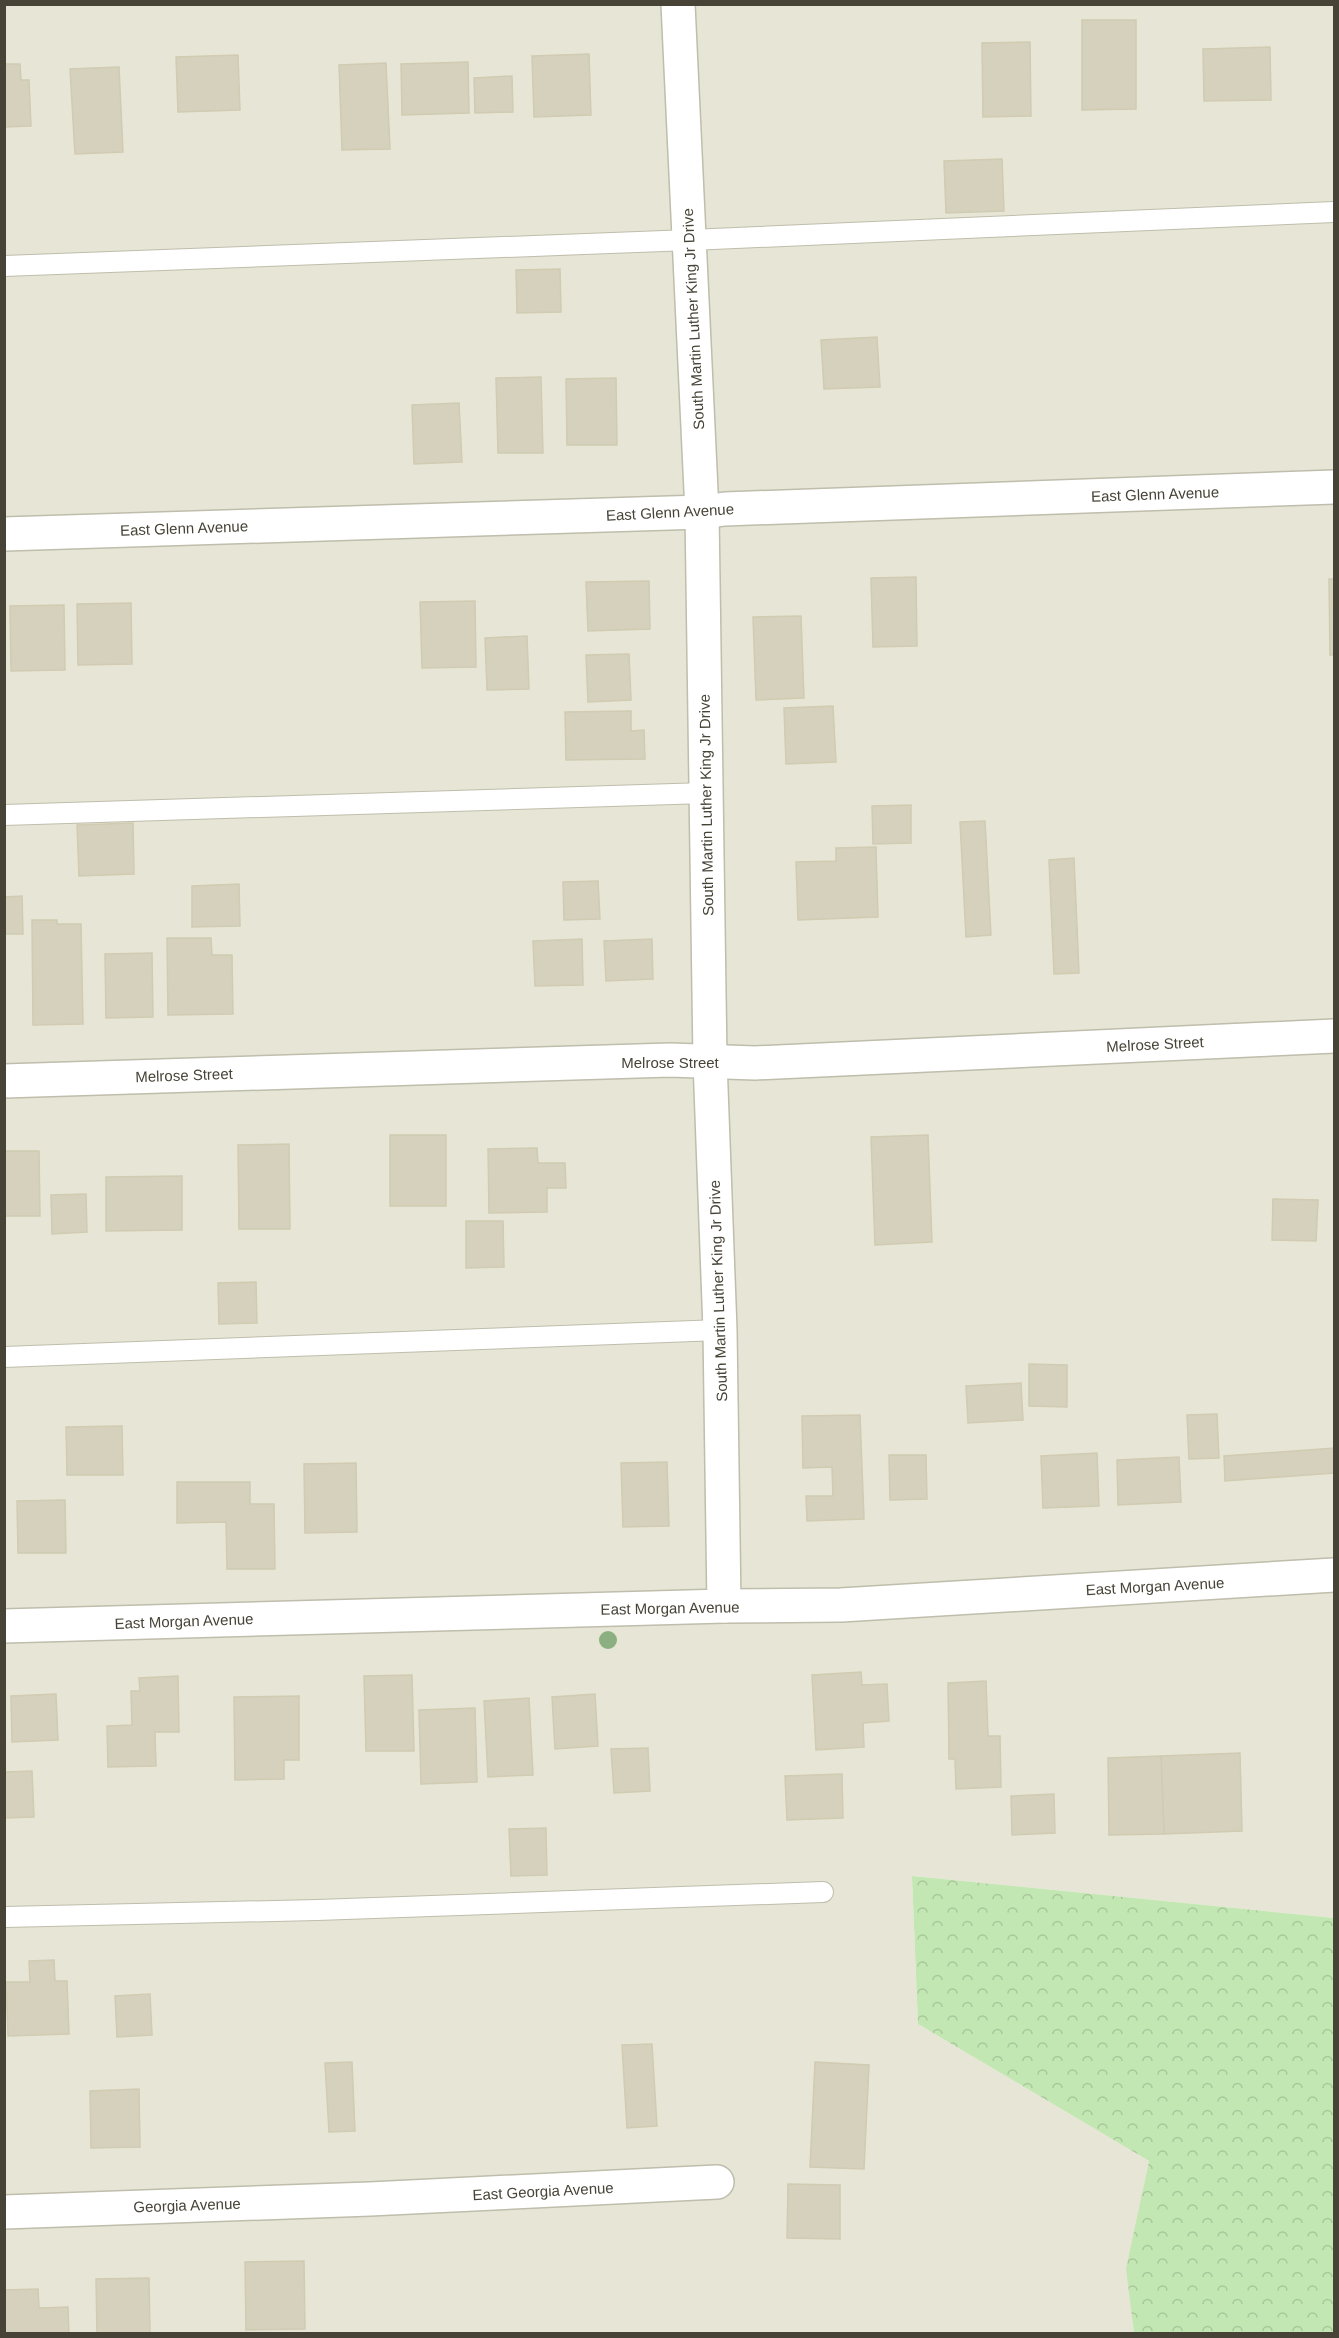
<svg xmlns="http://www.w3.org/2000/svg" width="1339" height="2338" font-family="Arial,sans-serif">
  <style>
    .residential { fill: #e7e6d6 }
    .forest { fill: url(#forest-crowns) }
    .building { fill: #d5d1bd; stroke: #d0cbb1; stroke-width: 1.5 }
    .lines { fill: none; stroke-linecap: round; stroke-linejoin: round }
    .service-casing { stroke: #bfbdab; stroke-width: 22 }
    .minor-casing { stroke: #bfbdab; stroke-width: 36 }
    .tertiary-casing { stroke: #bfbdab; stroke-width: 36 }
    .service { stroke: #fff; stroke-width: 20 }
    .minor { stroke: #fff; stroke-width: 33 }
    .tertiary { stroke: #fff; stroke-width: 33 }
    .tree { fill: #8baf80 }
    .labels { text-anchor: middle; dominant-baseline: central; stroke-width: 4.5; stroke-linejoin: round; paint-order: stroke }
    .street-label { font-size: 15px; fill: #474437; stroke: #fff }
  </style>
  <defs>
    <pattern id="forest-crowns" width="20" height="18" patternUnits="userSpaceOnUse" patternTransform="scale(1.5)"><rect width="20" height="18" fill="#c2e7b2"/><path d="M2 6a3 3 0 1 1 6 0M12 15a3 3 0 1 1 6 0" fill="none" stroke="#a8c79a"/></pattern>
  </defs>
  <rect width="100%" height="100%" fill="#f4f3e8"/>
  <path class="residential" d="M5,5H1334V1918L912,1876L918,2024L1149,2161L1127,2269L1134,2333L5,2334Z"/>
  <path class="forest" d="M912,1876L1334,1918V2333H1134L1126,2269L1149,2161L918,2024Z"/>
  <g class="building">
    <path d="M1082,20H1136V109L1082,110Z"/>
    <path d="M1030,42L1031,116L983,117L982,43Z"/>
    <path d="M1270,47L1271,100L1204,101L1203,49Z"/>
    <path d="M589,54L591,115L534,117L532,56Z"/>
    <path d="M238,55L240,110L178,112L176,57Z"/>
    <path d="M468,62L469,113L402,115L401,64Z"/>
    <path d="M386,63L390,149L342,150L339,65Z"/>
    <path d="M4,64H20L21,80H29L31,126L4,127Z"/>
    <path d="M119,67L123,152L75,154L70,69Z"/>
    <path d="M512,76L513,112L475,113L474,78Z"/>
    <path d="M1002,159L1004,211L946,213L944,161Z"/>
    <path d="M560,269L561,312L517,313L516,270Z"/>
    <path d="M877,337L880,387L824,389L821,340Z"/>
    <path d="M541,377L543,453H498L496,378Z"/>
    <path d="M616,378L617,445H567L566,379Z"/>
    <path d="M459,403L462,462L414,464L412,405Z"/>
    <path d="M916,577L917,646L873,647L871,578Z"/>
    <path d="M1329,579H1334V655H1330Z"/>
    <path d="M649,581L650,629L588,631L586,582Z"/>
    <path d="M475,601L476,667L422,668L420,602Z"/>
    <path d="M131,603L132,664L78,665L77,604Z"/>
    <path d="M64,605L65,670L11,671L10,606Z"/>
    <path d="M801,616L804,698L756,700L753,617Z"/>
    <path d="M527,636L529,689L487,690L485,638Z"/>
    <path d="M629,654L631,700L588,702L586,655Z"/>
    <path d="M833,706L836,762L786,764L784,708Z"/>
    <path d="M631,711V731L644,730L645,759L566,760L565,712Z"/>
    <path d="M911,805V843L873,844L872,806Z"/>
    <path d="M985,821L991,935L966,937L960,822Z"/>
    <path d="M133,823L134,874L79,876L77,825Z"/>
    <path d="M876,847L878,917L798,920L796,862L836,861V848Z"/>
    <path d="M1074,858L1079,973L1054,974L1049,860Z"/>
    <path d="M598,881L600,919L564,920L563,882Z"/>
    <path d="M239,884L240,926L192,927V886Z"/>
    <path d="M22,896L23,934H4V897Z"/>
    <path d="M32,920H57V924H81L83,1024L33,1025Z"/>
    <path d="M167,938H211L212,955H232L233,1014L168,1015Z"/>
    <path d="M582,939L583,985L535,986L533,941Z"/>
    <path d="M652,939L653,979L606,981L604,941Z"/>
    <path d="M152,953L153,1017L106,1018L105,954Z"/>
    <rect x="390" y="1135" width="56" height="71"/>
    <path d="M928,1135L932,1242L875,1245L871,1137Z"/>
    <path d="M289,1144L290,1229H239L238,1145Z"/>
    <path d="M537,1148L538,1163H565L566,1188H547V1212L489,1213L488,1149Z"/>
    <path d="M4,1151H39L40,1216H4Z"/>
    <path d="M182,1176V1230L106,1231V1177Z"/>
    <path d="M86,1194L87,1232L52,1234L51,1195Z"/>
    <path d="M1273,1199L1318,1200L1316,1241L1272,1240Z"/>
    <path d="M466,1221H503L504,1267L466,1268Z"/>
    <path d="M256,1282L257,1323L219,1324L218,1283Z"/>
    <path d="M1029,1364L1067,1365V1407L1029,1406Z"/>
    <path d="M1021,1383L1023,1420L968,1423L966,1386Z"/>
    <path d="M1217,1414L1219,1458L1189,1459L1187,1415Z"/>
    <path d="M860,1415L864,1519L807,1521L806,1496H833L832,1467L803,1468L802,1416Z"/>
    <path d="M122,1426L123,1475H67L66,1427Z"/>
    <path d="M1334,1448V1473L1225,1481L1224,1456Z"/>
    <path d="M1097,1453L1099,1506L1043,1508L1041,1456Z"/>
    <path d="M889,1455H926L927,1499L890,1500Z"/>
    <path d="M1179,1457L1181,1502L1118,1505L1117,1460Z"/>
    <path d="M667,1462L669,1526L623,1527L621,1463Z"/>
    <path d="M356,1463L357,1532L305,1533L304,1464Z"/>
    <path d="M177,1482H250V1504H274L275,1569H227L226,1522L177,1523Z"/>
    <path d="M65,1500L66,1553H18L17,1501Z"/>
    <path d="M861,1672L862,1685L887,1684L889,1721L863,1723L864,1747L816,1750L812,1675Z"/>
    <path d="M412,1675L414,1751H366L364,1676Z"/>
    <path d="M178,1676L179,1732H155L156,1766L108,1767L107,1726L132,1725L131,1691H140L139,1678Z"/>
    <path d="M986,1681L988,1736H1000L1001,1787L956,1789L955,1759H949L948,1683Z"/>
    <path d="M56,1694L58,1740L12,1742L11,1696Z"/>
    <path d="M595,1694L598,1746L555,1749L552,1697Z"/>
    <path d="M299,1696V1760H284V1779L235,1780L234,1697Z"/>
    <path d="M529,1698L533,1775L488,1777L484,1701Z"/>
    <path d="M475,1708L477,1782L421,1784L419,1710Z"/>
    <path d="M648,1748L650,1791L614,1793L611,1749Z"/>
    <path d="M1240,1753L1242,1831L1164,1834L1161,1756Z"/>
    <path d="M1161,1756L1164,1834L1109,1835L1108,1758Z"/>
    <path d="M32,1771L34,1817L4,1818V1772Z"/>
    <path d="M842,1774L843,1818L787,1820L785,1776Z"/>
    <path d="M1054,1794L1055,1833L1012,1835L1011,1796Z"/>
    <path d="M546,1828L547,1875L511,1876L509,1829Z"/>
    <path d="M54,1960L55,1981H67L69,2034L8,2036L6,1982H30L29,1961Z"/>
    <path d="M150,1994L152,2035L117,2037L115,1996Z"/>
    <path d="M652,2044L657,2126L627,2128L622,2045Z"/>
    <path d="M352,2062L355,2131L329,2132L325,2063Z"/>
    <path d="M815,2062L869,2065L864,2169L810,2167Z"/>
    <path d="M139,2089L140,2147L91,2148L90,2091Z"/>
    <path d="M788,2184L840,2185V2239L787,2238Z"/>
    <path d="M304,2261L305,2329L246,2330L245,2262Z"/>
    <path d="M149,2278L150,2334H97L96,2279Z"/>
    <path d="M38,2289L39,2308L68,2307L69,2334H4V2290Z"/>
  </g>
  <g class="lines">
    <defs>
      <g id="service">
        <path d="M4,266L690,240L1334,212"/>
        <path d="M4,815L706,793"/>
        <path d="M4,1357L720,1330"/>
        <path d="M4,1917L317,1910L823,1892"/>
      </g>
      <g id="minor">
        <path d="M4,534L702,512L725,509L1334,487"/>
        <path d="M4,1081L670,1060L755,1063L1334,1036"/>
        <path d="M4,1626L724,1606L841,1605L1334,1575"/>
        <path d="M4,2212L370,2199L717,2182"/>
      </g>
      <path id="tertiary" d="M678,4L702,512L710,1061L720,1330L724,1606"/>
    </defs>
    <use href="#service" class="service-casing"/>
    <use href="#minor" class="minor-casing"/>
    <use href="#tertiary" class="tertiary-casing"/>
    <use href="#service" class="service"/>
    <use href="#minor" class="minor"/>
    <use href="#tertiary" class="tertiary"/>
  </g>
  <circle class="tree" cx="608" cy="1640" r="9"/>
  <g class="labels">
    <g class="street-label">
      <text transform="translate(693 319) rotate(-93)">South Martin Luther King Jr Drive</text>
      <text transform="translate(1155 494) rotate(-2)">East Glenn Avenue</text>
      <text transform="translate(670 512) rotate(-3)">East Glenn Avenue</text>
      <text transform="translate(184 528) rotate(-2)">East Glenn Avenue</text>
      <text transform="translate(706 805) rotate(-91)">South Martin Luther King Jr Drive</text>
      <text transform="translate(1155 1044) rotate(-3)">Melrose Street</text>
      <text x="670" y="1062">Melrose Street</text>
      <text transform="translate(184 1075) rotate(-2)">Melrose Street</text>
      <text transform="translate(718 1291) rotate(-92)">South Martin Luther King Jr Drive</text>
      <text transform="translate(1155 1586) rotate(-3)">East Morgan Avenue</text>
      <text transform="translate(670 1608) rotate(-1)">East Morgan Avenue</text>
      <text transform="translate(184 1621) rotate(-2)">East Morgan Avenue</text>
      <text transform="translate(543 2191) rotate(-3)">East Georgia Avenue</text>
      <text transform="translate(187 2205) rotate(-2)">Georgia Avenue</text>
    </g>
  </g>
  <rect width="1339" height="2338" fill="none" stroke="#474437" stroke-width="12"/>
</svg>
